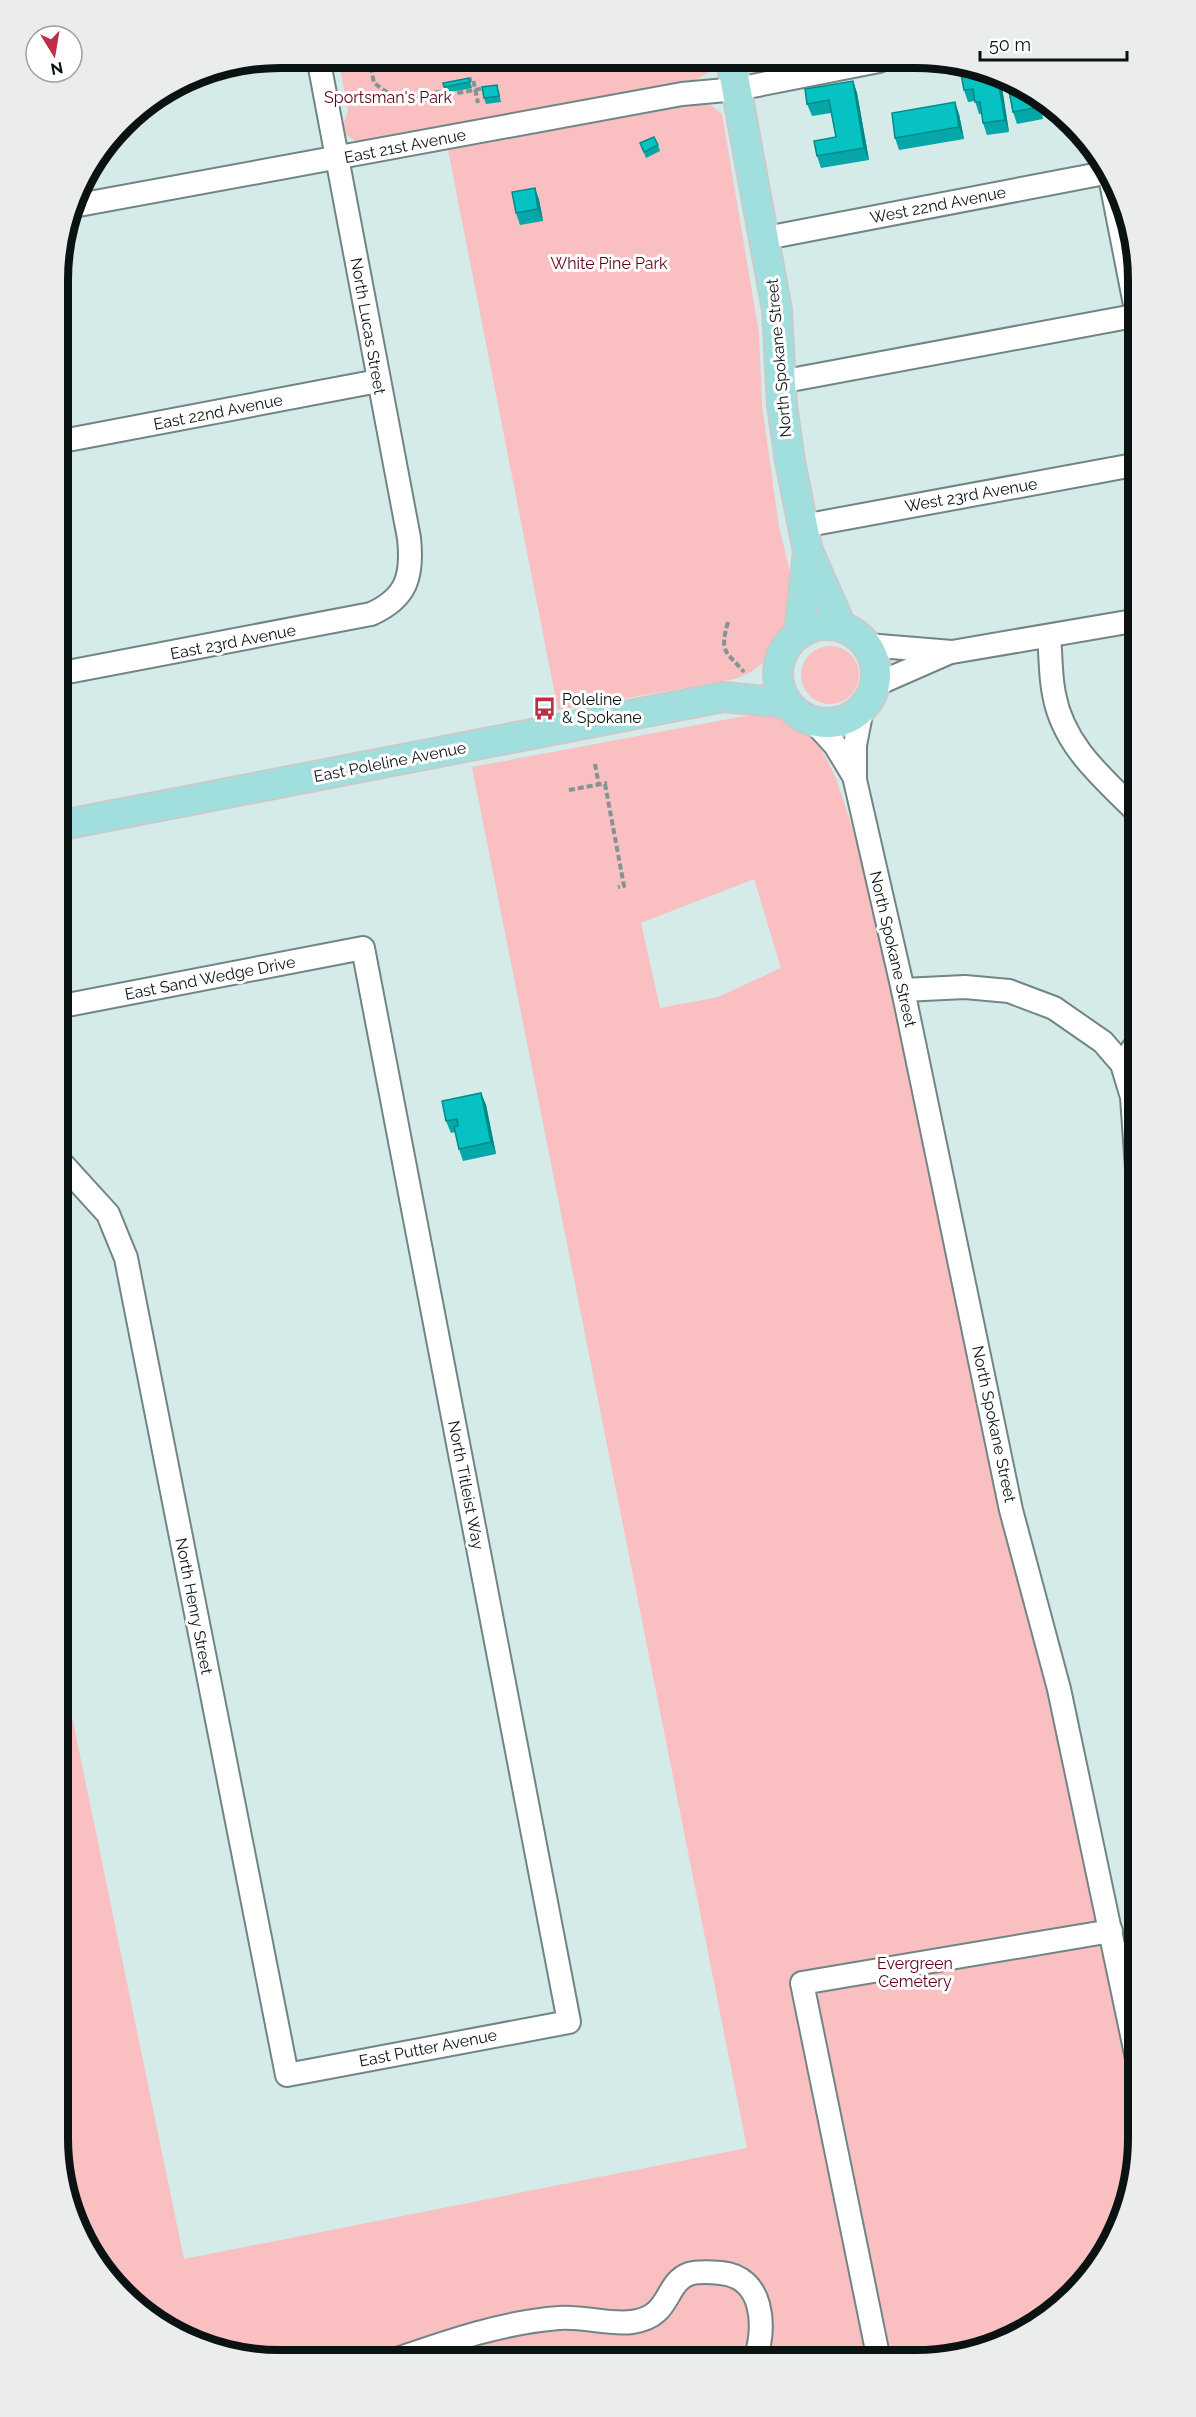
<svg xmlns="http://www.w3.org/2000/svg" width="1196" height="2417" font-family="Raleway,sans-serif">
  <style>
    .green { fill: #f9bfc1; fill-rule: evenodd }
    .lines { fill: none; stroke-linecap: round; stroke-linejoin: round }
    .minor-casing { stroke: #718584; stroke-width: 26 }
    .major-casing { stroke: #c9cbcb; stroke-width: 32 }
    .path { stroke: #849494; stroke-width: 4; stroke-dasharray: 6 3; stroke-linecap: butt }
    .minor { stroke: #fff; stroke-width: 22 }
    .major { stroke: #a1dede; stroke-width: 28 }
    .wall { fill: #05a7a8 }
    .shaded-wall { fill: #048888 }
    .building { fill: #06c2c3; stroke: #048888; stroke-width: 1.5 }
    .labels { text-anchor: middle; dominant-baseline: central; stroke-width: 6; stroke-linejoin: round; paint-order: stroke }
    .park-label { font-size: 16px; fill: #600018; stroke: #fff }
    .street-label { font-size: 16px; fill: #0a1212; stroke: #fff }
    .poi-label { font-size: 16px; fill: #0a1212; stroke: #fff; text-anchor: start }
    .rim { fill: none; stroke: #0a1212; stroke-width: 8 }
  </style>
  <rect width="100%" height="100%" fill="#d5ebea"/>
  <g class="green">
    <path d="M338,57L710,60L708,73L693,81L357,142L346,135L344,122L348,111Z"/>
    <path d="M699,104L711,105L722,114L759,333L762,405L779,527L792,580L787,632L764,662L751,672L735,679L558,710L448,150Z"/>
    <circle cx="830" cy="675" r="29"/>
    <path d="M761,713C826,716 839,789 856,840L867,838L1139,2068C1139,2095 1141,2123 1139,2150C1132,2238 1071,2318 989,2348C967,2356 939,2356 916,2360L250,2358L182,2337L133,2305L95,2261L69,2209L57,2137V1644L184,2259L747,2148L472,767ZM754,879L781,968L718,997L660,1008L641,923Z"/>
  </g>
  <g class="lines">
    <defs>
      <g id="minor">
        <path d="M1109,172L1139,325"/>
        <path d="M73,206L682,94L737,89L879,61"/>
        <path d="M766,238L1110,172"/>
        <path d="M780,382L1139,315"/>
        <path d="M57,442L378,381"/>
        <path d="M803,526L1139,464"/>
        <path d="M1049,637C1051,656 1050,675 1054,694C1063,746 1104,779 1139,814"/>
        <path d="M867,645L952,652L1139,620"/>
        <path d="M57,674L371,614C407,598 413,576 409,538L318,57"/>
        <path d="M875,685L948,653"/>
        <path d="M862,709L855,745V780L903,990L1011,1510L1059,1689L1139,2068"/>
        <path d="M813,721L835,745L855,778"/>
        <path d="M903,990L965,987L1009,991L1054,1008L1103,1042L1122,1064L1132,1097L1139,1197"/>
        <path d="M1122,1064L1139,1040"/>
        <path d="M57,1158L108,1214L126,1258L287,2075L569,2022L363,948L57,1007"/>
        <path d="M400,2358C452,2340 505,2322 559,2318C584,2316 608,2325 632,2322C672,2317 664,2283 689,2274C699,2271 711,2272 721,2273C764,2277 766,2326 755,2360"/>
        <path d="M879,2360L802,1983L1111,1931"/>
      </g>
      <g id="major">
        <path d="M731,60L777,310L782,405L790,461L808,551L841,626"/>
        <circle cx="827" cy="674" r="49"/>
        <path d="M799,633L808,551"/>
        <path d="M57,826L723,697L786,703"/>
      </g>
    </defs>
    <use href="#minor" class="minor-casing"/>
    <use href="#major" class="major-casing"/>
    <g class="path">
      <path d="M369,58L374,83L398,100L438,92L442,96L485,88"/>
      <path d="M466,80L473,79L478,103"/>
      <path d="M728,622C719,653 726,651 744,672"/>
      <path d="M595,764L599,785"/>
      <path d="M605,784L624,886L618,887"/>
      <path d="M569,790L607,783"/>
    </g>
    <use href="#minor" class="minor"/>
    <use href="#major" class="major"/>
  </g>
  <g class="wall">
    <path d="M975,67L1000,75L1009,132L987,135L983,123L982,114H979L975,101L968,102L964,90Z"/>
    <path d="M1005,77L1014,80L1038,96L1043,119L1017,124L1013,112Z"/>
    <path d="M469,78L472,88L446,93L444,87Z"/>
    <path d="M853,81L857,93L869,160L821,168L817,156L836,137L831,113L812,116L807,104Z"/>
    <path d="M499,91L501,102L486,104L484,98Z"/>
    <path d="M959,114L964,139L899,150L895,138Z"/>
    <path d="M640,143L658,145L660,151L646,158Z"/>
    <path d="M535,188L539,200L543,221L520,225L516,213Z"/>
    <path d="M481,1093L486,1105L496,1154L463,1161L459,1149L455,1132L451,1133L446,1121Z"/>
  </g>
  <g class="shaded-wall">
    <path d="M997,74L1000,75L1009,132L1005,120Z"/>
    <path d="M853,81L857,93L869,160L864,148Z"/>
    <path d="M1036,94L1038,96L1043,119L1039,107Z"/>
    <path d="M955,102L959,114L964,139L959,127Z"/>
    <path d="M535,188L539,200L543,221L538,209Z"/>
    <path d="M481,1093L486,1105L496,1154L491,1142Z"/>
  </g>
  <g class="building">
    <path d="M975,67L997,74L1005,120L983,123L980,102H975L973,89L964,90L960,69Z"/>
    <path d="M469,78L470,82L444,87L443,83Z"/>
    <path d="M853,81L864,148L817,156L814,141L836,137L829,100L807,104L805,89Z"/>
    <path d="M1019,83L1036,94L1039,107L1013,112L1008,85Z"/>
    <path d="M497,85L499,96L484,98L482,87Z"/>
    <path d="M955,102L959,127L895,138L892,113Z"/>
    <path d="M654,137L658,145L644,152L640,143Z"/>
    <path d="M535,188L538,209L516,213L512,192Z"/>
    <path d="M481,1093L491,1142L459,1149L454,1127L458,1126L457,1119L446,1121L442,1101Z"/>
  </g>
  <defs>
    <symbol id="bus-bare" viewBox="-9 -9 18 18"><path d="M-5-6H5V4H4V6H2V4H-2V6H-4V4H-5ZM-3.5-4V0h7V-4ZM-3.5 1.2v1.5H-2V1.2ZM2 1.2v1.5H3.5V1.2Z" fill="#bf2e46" stroke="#fff" stroke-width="2.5" paint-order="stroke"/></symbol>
  </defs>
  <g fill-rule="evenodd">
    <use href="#bus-bare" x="528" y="692" width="33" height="33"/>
  </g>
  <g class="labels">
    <g class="park-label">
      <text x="388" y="97">Sportsman's Park</text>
      <text x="609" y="263">White Pine Park</text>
      <text x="915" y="1963">Evergreen<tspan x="915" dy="18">Cemetery</tspan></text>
    </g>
    <g class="street-label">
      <text transform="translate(405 146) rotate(-11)">East 21st Avenue</text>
      <text transform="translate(938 205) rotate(-11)">West 22nd Avenue</text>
      <text transform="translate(368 326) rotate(80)">North Lucas Street</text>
      <text transform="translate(779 358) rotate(-95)">North Spokane Street</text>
      <text transform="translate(218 412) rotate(-11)">East 22nd Avenue</text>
      <text transform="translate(971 495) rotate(-10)">West 23rd Avenue</text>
      <text transform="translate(233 642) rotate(-11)">East 23rd Avenue</text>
      <text transform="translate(390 762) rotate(-11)">East Poleline Avenue</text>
      <text transform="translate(893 949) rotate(77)">North Spokane Street</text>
      <text transform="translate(210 978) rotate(-11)">East Sand Wedge Drive</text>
      <text transform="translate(994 1424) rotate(78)">North Spokane Street</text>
      <text transform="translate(466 1485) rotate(79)">North Titleist Way</text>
      <text transform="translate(194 1606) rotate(79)">North Henry Street</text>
      <text transform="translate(428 2048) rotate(-11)">East Putter Avenue</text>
    </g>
    <g class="poi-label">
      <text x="562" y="699">Poleline<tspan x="562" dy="18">&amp; Spokane</tspan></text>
    </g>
  </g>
  <path d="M0 0H1196V2417H0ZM280 68H916A212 212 0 0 1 1128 280V2138A212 212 0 0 1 916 2350H280A212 212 0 0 1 68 2138V280A212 212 0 0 1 280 68Z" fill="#ebecec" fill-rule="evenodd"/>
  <path class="rim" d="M280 68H916A212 212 0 0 1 1128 280V2138A212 212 0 0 1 916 2350H280A212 212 0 0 1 68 2138V280A212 212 0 0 1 280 68Z"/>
  <g transform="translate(54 54) rotate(169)"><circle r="28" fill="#ffffff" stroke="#9da0a0" stroke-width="1.5"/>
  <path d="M0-4.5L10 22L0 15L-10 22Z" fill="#bf2e46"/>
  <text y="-9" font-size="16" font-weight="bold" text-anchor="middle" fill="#0a1212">N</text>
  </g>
  <path d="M980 51v9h147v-9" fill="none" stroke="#0a1212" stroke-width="3"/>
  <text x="989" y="51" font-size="18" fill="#0a1212" stroke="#ffffff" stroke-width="4.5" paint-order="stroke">50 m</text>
</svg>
